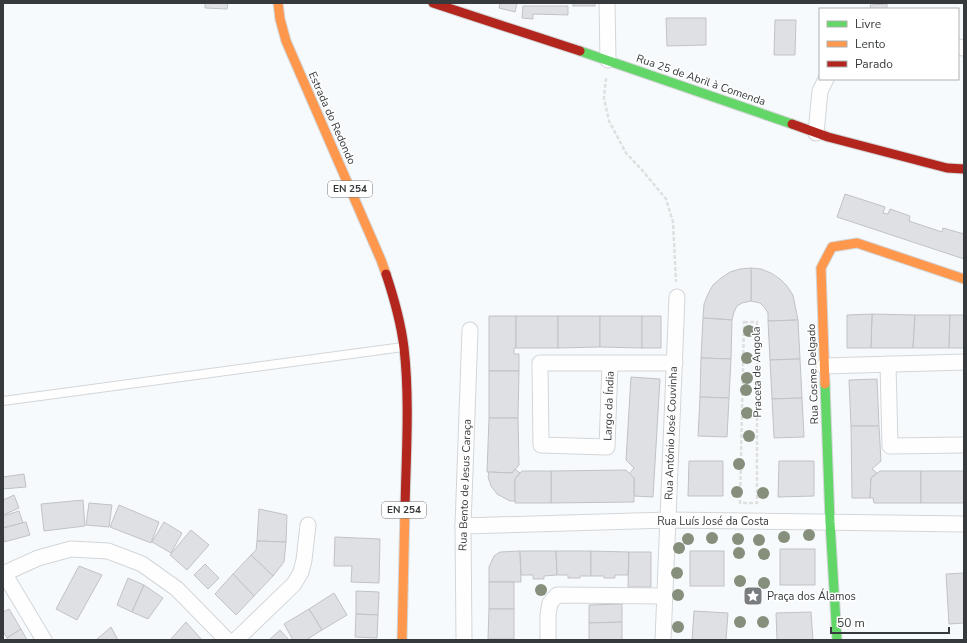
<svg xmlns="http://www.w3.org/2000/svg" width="967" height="643" font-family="'Nunito Sans',sans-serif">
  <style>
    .building { fill: #dfe0e3; stroke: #c2c2c5 }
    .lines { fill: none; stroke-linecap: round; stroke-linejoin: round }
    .lane-casing { stroke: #d3d6d8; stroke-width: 10 }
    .street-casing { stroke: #d3d6d8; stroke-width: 17 }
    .fast-casing { stroke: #d3d6d8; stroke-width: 11 }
    .slow-casing { stroke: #d3d6d8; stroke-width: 11 }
    .jam-casing { stroke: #d3d6d8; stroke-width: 11 }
    .path { stroke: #dee0e0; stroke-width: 2.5; stroke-dasharray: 4 2; stroke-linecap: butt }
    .lane { stroke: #fefeff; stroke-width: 8 }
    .street { stroke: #fefeff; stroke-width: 15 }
    .fast { stroke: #63d668; stroke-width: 9 }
    .slow { stroke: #ff974d; stroke-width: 9 }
    .jam { stroke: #b3261e; stroke-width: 9 }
    .tree { fill: #868f7c }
    .labels { text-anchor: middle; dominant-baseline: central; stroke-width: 3; stroke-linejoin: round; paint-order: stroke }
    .shield { fill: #fff; stroke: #737576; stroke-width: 1 }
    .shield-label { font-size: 10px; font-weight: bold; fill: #373a3c }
    .street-label { font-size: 11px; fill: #373a3c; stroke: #fff }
    .poi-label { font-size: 11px; fill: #373a3c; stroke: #fff; text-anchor: start }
  </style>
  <rect width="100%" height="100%" fill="#f7fafd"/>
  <g class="building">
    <path d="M205,3H228L227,9L205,8Z"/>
    <path d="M500,3H517L515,12L499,8Z"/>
    <rect x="573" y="3" width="22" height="3"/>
    <path d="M887,4V9H871L870,5Z"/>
    <path d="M523,6H568V15L533,14V19L522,18Z"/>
    <path d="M666,18H706V45L667,46Z"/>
    <path d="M775,20H796L795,55H774Z"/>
    <path d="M845,194L885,207L883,213L888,214L890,209L910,216L909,221L942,232L943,228L964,234V259L837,217Z"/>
    <path d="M751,268L761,269L771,273L780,279L787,286L793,295L798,320L768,321V313L765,308L760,303L751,301Z"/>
    <path d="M751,268V301L742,303L737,306L734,312L732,320L703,318L704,304L708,294L713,285L721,278L730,272L740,269Z"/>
    <path d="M872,314L915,315L913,348H871Z"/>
    <path d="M872,314L871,348H847V315Z"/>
    <path d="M915,315H950L949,348H913Z"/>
    <path d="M950,315H964V348H949Z"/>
    <path d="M489,316H516V348H514V354H519V371H489Z"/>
    <rect x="516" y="316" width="42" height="32"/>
    <path d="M558,316H600V347L558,348Z"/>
    <path d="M600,316H642V348L600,347Z"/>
    <rect x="642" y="316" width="19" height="32"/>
    <path d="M703,318L732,320L731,359L701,358Z"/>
    <path d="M798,320L800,359L770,360L768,321Z"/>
    <path d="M701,358L731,359L729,398L700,397Z"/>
    <path d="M800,359L802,398L772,399L770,360Z"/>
    <path d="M489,371H519L518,418H489Z"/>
    <path d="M631,377L660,379L653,497L634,496V478L629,474L634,468L626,460Z"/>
    <path d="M877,379L879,426H851L849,380Z"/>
    <path d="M700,397L729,398L727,437L698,436Z"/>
    <path d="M802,398L804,437L774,438L772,399Z"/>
    <path d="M489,418H518L519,465L512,473L487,472Z"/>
    <path d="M851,426H879L881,461L872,469L877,473L871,478L870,498H852Z"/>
    <path d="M689,461H723V496H688Z"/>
    <path d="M779,461H814V496L778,497Z"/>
    <path d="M515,469L520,473L515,479V501H510L497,494L491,486L488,477L489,472L512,473Z"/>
    <path d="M626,470L634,478V502L551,503V471Z"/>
    <path d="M522,471H551V503H515V479Z"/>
    <path d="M880,471H921V503H874L873,498H870L871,478Z"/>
    <rect x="921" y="471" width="43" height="32"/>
    <path d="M24,474L26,487L3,489V477Z"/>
    <path d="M14,495L19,508L3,515V500Z"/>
    <path d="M83,500L85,526L44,531L41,504Z"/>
    <path d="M89,503L112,505L109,527L86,525Z"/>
    <path d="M119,505L159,522L151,543L110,527Z"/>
    <path d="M259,509L287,515L286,542L257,541Z"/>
    <path d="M19,511L23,523L3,528V516Z"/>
    <path d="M26,522L30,535L4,542L3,528Z"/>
    <path d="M164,522L182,533L171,553L152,542Z"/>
    <path d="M191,530L209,545L187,570L170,555Z"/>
    <path d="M335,537L380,539L379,583L351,582L352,566H334Z"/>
    <path d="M257,541L286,542L284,562L273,576L251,555L256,550Z"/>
    <rect x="780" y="549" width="35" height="36"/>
    <path d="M520,551L521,582H489V567L494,556L500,552Z"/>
    <path d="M520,551H556L557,575L544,576V579H533V575H521Z"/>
    <path d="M556,551H591V576H580V578H568V575H557Z"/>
    <path d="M591,551L629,552L628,575H615V578H604V576H591Z"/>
    <rect x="690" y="551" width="34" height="35"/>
    <path d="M629,552H651V587H628Z"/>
    <path d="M251,555L273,576L254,596L233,574Z"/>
    <path d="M205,564L219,578L208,589L194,575Z"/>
    <path d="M79,566L102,575L77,620L56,609Z"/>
    <path d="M964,573V623L949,624L946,574Z"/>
    <path d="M233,574L254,596L236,615L215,594Z"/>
    <path d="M128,578L144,585L132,612L117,605Z"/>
    <rect x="489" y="582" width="25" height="27"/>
    <path d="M144,585L163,598L148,619L132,612Z"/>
    <path d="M356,591L379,592L378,615L356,614Z"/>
    <path d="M334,593L347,615L322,630L309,609Z"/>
    <path d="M622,604V622L589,623V605Z"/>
    <path d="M9,609L21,629L7,638L3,631V612Z"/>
    <path d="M309,609L322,630L306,640H293L284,624Z"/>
    <path d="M489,609H514V639H488Z"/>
    <path d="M694,611L728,613L726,640H692Z"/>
    <path d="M811,612L813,640H777L776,613Z"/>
    <path d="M356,614L378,615L377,638L355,637Z"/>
    <path d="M186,622L202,640H172L171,639Z"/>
    <path d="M622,622V640H589V623Z"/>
    <path d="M111,627L118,640H96Z"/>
    <path d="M21,629L27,640H8L7,638Z"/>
    <path d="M280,630L289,640H269Z"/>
  </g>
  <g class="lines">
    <defs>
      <path id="lane" d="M3,401L403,347"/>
      <g id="street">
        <path d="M607,3L608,60"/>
        <path d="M958,47L964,48"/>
        <path d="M816,133L820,91L826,79"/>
        <path d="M610,363L607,447L541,445L540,363H675"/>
        <path d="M888,364L890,446L964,445"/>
        <path d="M824,366L964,362"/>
        <path d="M463,526L668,520L964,524"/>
        <path d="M4,573L44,640"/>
        <path d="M3,574L38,558L71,549L108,551L142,564L177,589L227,640"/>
        <path d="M236,640L294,584L301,572L304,560L308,525"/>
        <path d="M464,640L463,526L470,330"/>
        <path d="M548,640V615L550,603L557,595L665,596"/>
        <path d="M663,640L677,297"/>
      </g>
      <g id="fast">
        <path d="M580,51L792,124"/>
        <path d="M825,384L830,522L837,640"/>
      </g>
      <g id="slow">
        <path d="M278,3L280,19L286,41L381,260L386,274"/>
        <path d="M825,384L821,268L832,247L857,243L964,279"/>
        <path d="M402,640L405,508"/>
      </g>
      <g id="jam">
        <path d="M433,3L580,51"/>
        <path d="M792,124L828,137L947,168L964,169"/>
        <path d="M386,274C394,298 401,323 404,348C410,400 406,456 405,508"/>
      </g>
    </defs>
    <use href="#lane" class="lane-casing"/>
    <use href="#street" class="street-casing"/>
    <use href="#fast" class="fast-casing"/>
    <use href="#slow" class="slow-casing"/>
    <use href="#jam" class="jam-casing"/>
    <g class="path">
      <path d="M606,78L604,98L609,121L626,153L642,170L666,199L673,222L676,282"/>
      <path d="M744,322H757V503H740Z"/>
    </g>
    <use href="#lane" class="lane"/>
    <use href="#street" class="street"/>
    <use href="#fast" class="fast"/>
    <use href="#slow" class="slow"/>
    <use href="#jam" class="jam"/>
  </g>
  <g class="tree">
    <circle cx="749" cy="331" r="6"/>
    <circle cx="747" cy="358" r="6"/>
    <circle cx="747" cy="378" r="6"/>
    <circle cx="746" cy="390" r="6"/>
    <circle cx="747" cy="413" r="6"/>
    <circle cx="749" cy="436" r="6"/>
    <circle cx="739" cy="464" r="6"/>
    <circle cx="737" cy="492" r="6"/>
    <circle cx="763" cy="493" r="6"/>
    <circle cx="809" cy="535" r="6"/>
    <circle cx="784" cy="537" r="6"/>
    <circle cx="712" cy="538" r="6"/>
    <circle cx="688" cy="539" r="6"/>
    <circle cx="738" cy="539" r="6"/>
    <circle cx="759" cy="540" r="6"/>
    <circle cx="679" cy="548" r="6"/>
    <circle cx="739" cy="553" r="6"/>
    <circle cx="764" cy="554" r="6"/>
    <circle cx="677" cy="573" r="6"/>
    <circle cx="740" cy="581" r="6"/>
    <circle cx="764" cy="583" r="6"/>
    <circle cx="541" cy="590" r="6"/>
    <circle cx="678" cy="595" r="6"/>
    <circle cx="740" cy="622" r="6"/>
    <circle cx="763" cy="622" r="6"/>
    <circle cx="678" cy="627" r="6"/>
  </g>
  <defs>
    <symbol id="sight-square" viewBox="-11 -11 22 22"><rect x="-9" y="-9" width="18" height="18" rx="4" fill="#7a7d80" stroke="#fff"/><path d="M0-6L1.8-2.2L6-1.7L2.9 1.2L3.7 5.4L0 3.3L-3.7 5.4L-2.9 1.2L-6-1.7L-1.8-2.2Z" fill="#fff"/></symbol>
  </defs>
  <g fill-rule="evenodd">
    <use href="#sight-square" x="742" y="585" width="22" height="22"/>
  </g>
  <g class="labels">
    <g class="shield">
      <rect x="328" y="181" width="44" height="16" rx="3"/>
      <rect x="382" y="502" width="44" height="16" rx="3"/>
    </g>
    <g class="shield-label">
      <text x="350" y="189">EN 254</text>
      <text x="404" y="510">EN 254</text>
    </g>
    <g class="street-label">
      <text transform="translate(701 80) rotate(19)">Rua 25 de Abril à Comenda</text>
      <text transform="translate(332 118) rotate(66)">Estrada do Redondo</text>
      <text transform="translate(757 372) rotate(-91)">Praceta de Angola</text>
      <text transform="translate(813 374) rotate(-92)">Rua Cosme Delgado</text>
      <text transform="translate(609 406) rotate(-88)">Largo da Índia</text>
      <text transform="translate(671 433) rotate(-88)">Rua António José Couvinha</text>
      <text transform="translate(465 485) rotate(-88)">Rua Bento de Jesus Caraça</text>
      <text x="713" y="521">Rua Luís José da Costa</text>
    </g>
    <g class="poi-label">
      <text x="767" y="596">Praça dos Álamos</text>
    </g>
  </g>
  <rect width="967" height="643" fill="none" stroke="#373a3c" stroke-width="8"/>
  <rect x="819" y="8" width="140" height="72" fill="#ffffff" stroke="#afb0b1"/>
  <rect x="827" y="21" width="20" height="6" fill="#63d668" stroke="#afb0b1"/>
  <text x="855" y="28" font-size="12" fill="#373a3c">Livre</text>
  <rect x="827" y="41" width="20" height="6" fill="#ff974d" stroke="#afb0b1"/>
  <text x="855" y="48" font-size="12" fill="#373a3c">Lento</text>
  <rect x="827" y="61" width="20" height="6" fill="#b3261e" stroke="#afb0b1"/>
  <text x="855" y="68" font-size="12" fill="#373a3c">Parado</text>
  <path d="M831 627v6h118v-6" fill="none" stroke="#373a3c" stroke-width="2"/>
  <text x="837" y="627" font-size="12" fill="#373a3c" stroke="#ffffff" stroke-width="3" paint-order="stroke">50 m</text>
</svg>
